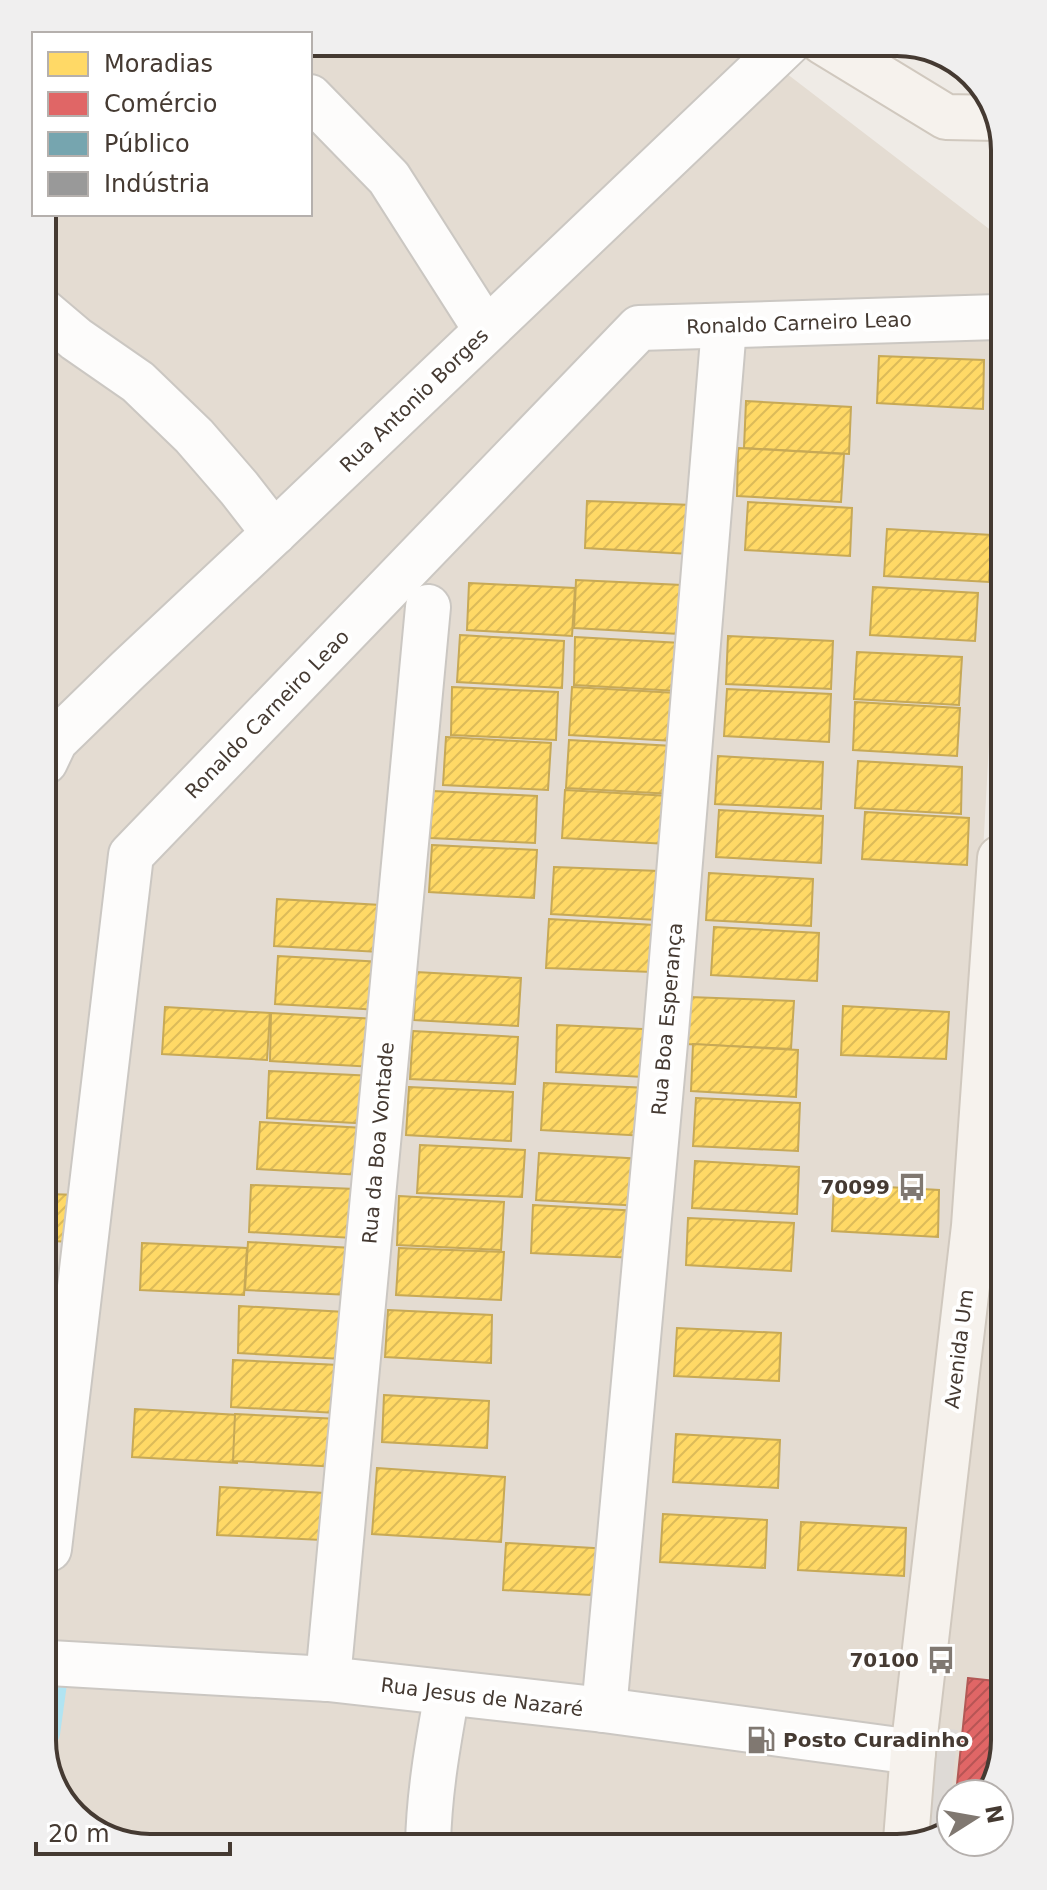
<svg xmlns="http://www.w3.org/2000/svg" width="1047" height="1890" font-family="'DejaVu Sans',sans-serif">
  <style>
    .residential { fill: #e4dcd2 }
    .parking { fill: #dedad6 }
    .homes { fill: url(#homes-hatch); stroke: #c7a956; stroke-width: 2 }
    .shops { fill: url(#shops-hatch); stroke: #b25956; stroke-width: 2 }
    .public { fill: url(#public-hatch); stroke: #67858a; stroke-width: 2 }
    .industry { fill: url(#industry-hatch); stroke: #807c7a; stroke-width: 2 }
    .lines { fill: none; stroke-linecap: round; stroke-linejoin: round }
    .stream { stroke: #b1e4f2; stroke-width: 20 }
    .lane-casing { stroke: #cbc7c2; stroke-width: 30 }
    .street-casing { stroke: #cbc7c2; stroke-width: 48 }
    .secondary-casing { stroke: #d0c8be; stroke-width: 48 }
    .lane { stroke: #fdfcfb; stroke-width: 26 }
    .street { stroke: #fdfcfb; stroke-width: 44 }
    .secondary { stroke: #f6f2ed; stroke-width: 44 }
    .labels { text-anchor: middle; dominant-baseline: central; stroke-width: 8; stroke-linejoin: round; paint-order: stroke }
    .street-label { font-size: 20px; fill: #453a32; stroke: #fff }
    .poi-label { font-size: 20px; font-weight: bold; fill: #453a32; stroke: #fff; text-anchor: end }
    .rim { fill: none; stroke: #453a32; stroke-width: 4 }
  </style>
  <defs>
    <pattern id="homes-hatch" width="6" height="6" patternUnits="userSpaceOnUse" patternTransform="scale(2)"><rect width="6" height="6" fill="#ffd966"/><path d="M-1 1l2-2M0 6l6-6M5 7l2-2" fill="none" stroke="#dcbb59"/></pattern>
    <pattern id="shops-hatch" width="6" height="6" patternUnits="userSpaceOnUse" patternTransform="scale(2)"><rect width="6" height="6" fill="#e06666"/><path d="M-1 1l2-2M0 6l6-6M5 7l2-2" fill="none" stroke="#b75555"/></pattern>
    <pattern id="public-hatch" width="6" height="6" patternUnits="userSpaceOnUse" patternTransform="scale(2)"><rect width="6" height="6" fill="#76a5af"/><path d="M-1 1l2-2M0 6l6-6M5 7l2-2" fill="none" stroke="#63878f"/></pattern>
    <pattern id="industry-hatch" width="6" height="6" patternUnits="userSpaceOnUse" patternTransform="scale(2)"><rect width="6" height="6" fill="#999"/><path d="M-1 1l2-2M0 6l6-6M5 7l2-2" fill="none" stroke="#7f7e7d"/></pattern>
  </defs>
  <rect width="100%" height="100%" fill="#efebe6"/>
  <path class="residential" d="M310,42H749L765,57L997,235L999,564L981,888L1000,883L1005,1747L989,1794H951V1830L939,1840L143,1848L89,1830L50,1782L43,214H310Z"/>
  <path class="parking" d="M929,1727L958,1730L947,1833L939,1840H917Z"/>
  <g class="homes">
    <path d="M879,356L984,360L983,409L877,403Z"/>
    <path d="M746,401L851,407L849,454L744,448Z"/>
    <path d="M738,448L844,454L841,502L737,496Z"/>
    <path d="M587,501L692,505L690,554L585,548Z"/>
    <path d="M748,502L852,508L850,556L745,550Z"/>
    <path d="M887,529L992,535L989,582L884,576Z"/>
    <path d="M576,580L682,585L679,634L574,628Z"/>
    <path d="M469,583L575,588L572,636L467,630Z"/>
    <path d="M873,587L978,593L975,641L870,635Z"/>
    <path d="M460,635L564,641L562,688L457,682Z"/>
    <path d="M728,636L833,641L831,689L726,684Z"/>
    <path d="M575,637L681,643L678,691L574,685Z"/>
    <path d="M857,652L962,657L959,705L854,699Z"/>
    <path d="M452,687L558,692L556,740L451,735Z"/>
    <path d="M572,687L677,693L674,741L569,735Z"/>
    <path d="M727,689L831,694L829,742L724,736Z"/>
    <path d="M855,702L960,708L957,756L853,750Z"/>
    <path d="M446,737L551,743L548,790L443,785Z"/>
    <path d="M569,740L673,746L672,794L566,788Z"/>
    <path d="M718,756L823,762L821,809L715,804Z"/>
    <path d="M858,761L962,767L961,814L855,808Z"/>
    <path d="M565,790L670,796L667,844L562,838Z"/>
    <path d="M433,791L537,796L535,843L430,838Z"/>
    <path d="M719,810L823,816L821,863L716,857Z"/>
    <path d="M865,812L969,818L967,865L862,859Z"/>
    <path d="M432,845L537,850L534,898L429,892Z"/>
    <path d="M554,867L659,871L657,920L551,914Z"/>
    <path d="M709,873L813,879L811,926L706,920Z"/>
    <path d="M277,899L381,905L379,952L274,946Z"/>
    <path d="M549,919L654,925L652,972L546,968Z"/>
    <path d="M714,927L819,933L817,981L711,975Z"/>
    <path d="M278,956L382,962L380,1010L275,1004Z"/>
    <path d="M416,972L521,978L518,1026L414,1020Z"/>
    <path d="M689,997L794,1001L791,1049L686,1044Z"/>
    <path d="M843,1006L949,1012L946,1059L841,1055Z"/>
    <path d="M165,1007L270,1013L267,1060L162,1054Z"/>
    <path d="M271,1013L377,1019L374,1067L270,1061Z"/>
    <path d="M557,1025L663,1030L661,1078L556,1072Z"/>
    <path d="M413,1031L518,1037L515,1084L410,1079Z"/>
    <path d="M693,1044L798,1050L796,1097L691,1091Z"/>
    <path d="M269,1071L375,1076L372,1124L267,1118Z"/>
    <path d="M544,1083L648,1088L646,1136L541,1130Z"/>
    <path d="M409,1087L513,1092L511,1141L406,1135Z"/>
    <path d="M696,1098L800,1103L798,1151L693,1146Z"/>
    <path d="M260,1122L364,1128L362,1175L257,1169Z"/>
    <path d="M420,1145L525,1150L522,1197L417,1193Z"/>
    <path d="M539,1153L644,1159L641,1206L536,1200Z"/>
    <path d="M695,1161L799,1167L797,1214L692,1208Z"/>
    <path d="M834,1184L939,1190L938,1237L832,1231Z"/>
    <path d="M251,1185L356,1189L353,1238L249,1232Z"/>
    <path d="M47,1194L80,1195L78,1242L48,1241Z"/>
    <path d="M399,1196L504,1202L501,1250L397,1245Z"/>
    <path d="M533,1205L639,1211L636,1258L531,1253Z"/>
    <path d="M688,1218L794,1223L791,1271L686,1265Z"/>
    <path d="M248,1242L352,1248L350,1295L245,1290Z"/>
    <path d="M142,1243L247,1248L244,1295L140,1290Z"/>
    <path d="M399,1248L504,1252L501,1300L396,1295Z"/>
    <path d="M239,1306L345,1312L342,1359L238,1353Z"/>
    <path d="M388,1310L492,1315L491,1363L385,1357Z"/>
    <path d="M677,1328L781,1333L779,1381L674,1376Z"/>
    <path d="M233,1360L339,1365L336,1413L231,1407Z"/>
    <path d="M384,1395L489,1401L487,1448L382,1442Z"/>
    <path d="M135,1409L239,1415L237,1463L132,1457Z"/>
    <path d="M235,1414L340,1419L338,1467L233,1461Z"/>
    <path d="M676,1434L780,1440L778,1488L673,1482Z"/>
    <path d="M377,1468L505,1477L501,1542L372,1534Z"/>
    <path d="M220,1487L325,1493L322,1540L217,1535Z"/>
    <path d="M663,1514L767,1520L765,1568L660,1562Z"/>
    <path d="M801,1522L906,1528L904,1576L798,1570Z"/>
    <path d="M506,1543L610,1549L608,1596L503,1590Z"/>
  </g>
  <path class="shops" d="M968,1678L1004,1682L1005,1747L989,1794H956Z"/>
  <path class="public" d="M992,1539L1004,1541V1672L994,1671Z"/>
  <path class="industry" d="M1003,1364L1004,1540L992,1539Z"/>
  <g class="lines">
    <path class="stream" d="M50,1734L58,1676"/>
    <defs>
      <path id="lane" d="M974,1226L1002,1233"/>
      <g id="street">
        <path d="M310,97L389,178L486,330"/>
        <path d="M43,311L76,339L138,382L194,436L239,488L274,533"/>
        <path d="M45,762L55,741L128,670L274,533L789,42"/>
        <path d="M49,1549L131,855L639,328L998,317"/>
        <path d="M50,1663L328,1679L604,1710L913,1752"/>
        <path d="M328,1679L428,607"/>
        <path d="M604,1710L666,1032L724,327"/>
        <path d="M428,1845C429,1793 438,1743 447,1693"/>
      </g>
      <g id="secondary">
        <path d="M823,42L946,117L997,118"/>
        <path d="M906,1840L913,1752L974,1226L1000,858"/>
      </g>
    </defs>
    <use href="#lane" class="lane-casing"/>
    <use href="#street" class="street-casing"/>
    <use href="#secondary" class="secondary-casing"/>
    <use href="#lane" class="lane"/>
    <use href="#street" class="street"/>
    <use href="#secondary" class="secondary"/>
  </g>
  <defs>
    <symbol id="bus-bare" viewBox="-9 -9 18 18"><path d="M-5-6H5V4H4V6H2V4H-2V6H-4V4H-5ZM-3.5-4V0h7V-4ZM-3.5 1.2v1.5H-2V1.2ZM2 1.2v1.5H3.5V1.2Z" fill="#807871" stroke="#fff" stroke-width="2.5" paint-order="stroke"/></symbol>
    <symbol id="fuel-bare" viewBox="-9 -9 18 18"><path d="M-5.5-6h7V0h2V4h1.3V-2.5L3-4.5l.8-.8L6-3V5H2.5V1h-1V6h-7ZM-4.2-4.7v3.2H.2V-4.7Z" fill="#807871" stroke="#fff" stroke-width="2.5" paint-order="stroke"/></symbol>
  </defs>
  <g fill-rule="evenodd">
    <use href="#bus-bare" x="892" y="1167" width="40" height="40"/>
    <use href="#bus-bare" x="921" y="1640" width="40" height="40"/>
    <use href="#fuel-bare" x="741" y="1720" width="40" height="40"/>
  </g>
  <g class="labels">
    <g class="street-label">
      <text transform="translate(799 323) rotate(-2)">Ronaldo Carneiro Leao</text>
      <text transform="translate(414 400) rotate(-44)">Rua Antonio Borges</text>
      <text transform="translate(267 714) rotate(-46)">Ronaldo Carneiro Leao</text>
      <text transform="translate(667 1019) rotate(-85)">Rua Boa Esperança</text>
      <text transform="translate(378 1143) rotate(-85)">Rua da Boa Vontade</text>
      <text transform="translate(959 1349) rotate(-83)">Avenida Um</text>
      <text transform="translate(482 1697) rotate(7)">Rua Jesus de Nazaré</text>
    </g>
    <g class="poi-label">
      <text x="890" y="1187">70099</text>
      <text x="919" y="1660">70100</text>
      <text x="783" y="1740" text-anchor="start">Posto Curadinho</text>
    </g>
  </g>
  <path d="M0 0H1047V1890H0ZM150 56H897A94 94 0 0 1 991 150V1740A94 94 0 0 1 897 1834H150A94 94 0 0 1 56 1740V150A94 94 0 0 1 150 56Z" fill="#f0efef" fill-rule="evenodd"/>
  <path class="rim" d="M150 56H897A94 94 0 0 1 991 150V1740A94 94 0 0 1 897 1834H150A94 94 0 0 1 56 1740V150A94 94 0 0 1 150 56Z"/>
  <rect x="32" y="32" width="280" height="184" fill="#ffffff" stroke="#b5b0ad" stroke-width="2"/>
  <rect x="48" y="52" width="40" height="24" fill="#ffd966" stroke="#b5b0ad" stroke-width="2"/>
  <text x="104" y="72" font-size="24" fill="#453a32">Moradias</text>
  <rect x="48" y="92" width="40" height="24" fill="#e06666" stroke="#b5b0ad" stroke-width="2"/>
  <text x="104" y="112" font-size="24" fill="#453a32">Comércio</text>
  <rect x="48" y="132" width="40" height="24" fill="#76a5af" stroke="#b5b0ad" stroke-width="2"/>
  <text x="104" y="152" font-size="24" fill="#453a32">Público</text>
  <rect x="48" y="172" width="40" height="24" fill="#999999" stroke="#b5b0ad" stroke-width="2"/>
  <text x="104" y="192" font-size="24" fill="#453a32">Indústria</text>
  <g transform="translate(975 1818) rotate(79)"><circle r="38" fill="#ffffff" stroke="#b5b0ad" stroke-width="2"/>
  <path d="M0-6L14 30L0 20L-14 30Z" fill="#807871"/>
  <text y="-12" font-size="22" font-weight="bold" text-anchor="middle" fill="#453a32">N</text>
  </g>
  <path d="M36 1842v12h194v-12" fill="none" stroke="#453a32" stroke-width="4"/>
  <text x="48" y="1842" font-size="24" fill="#453a32" stroke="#ffffff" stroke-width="6" paint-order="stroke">20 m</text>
</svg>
